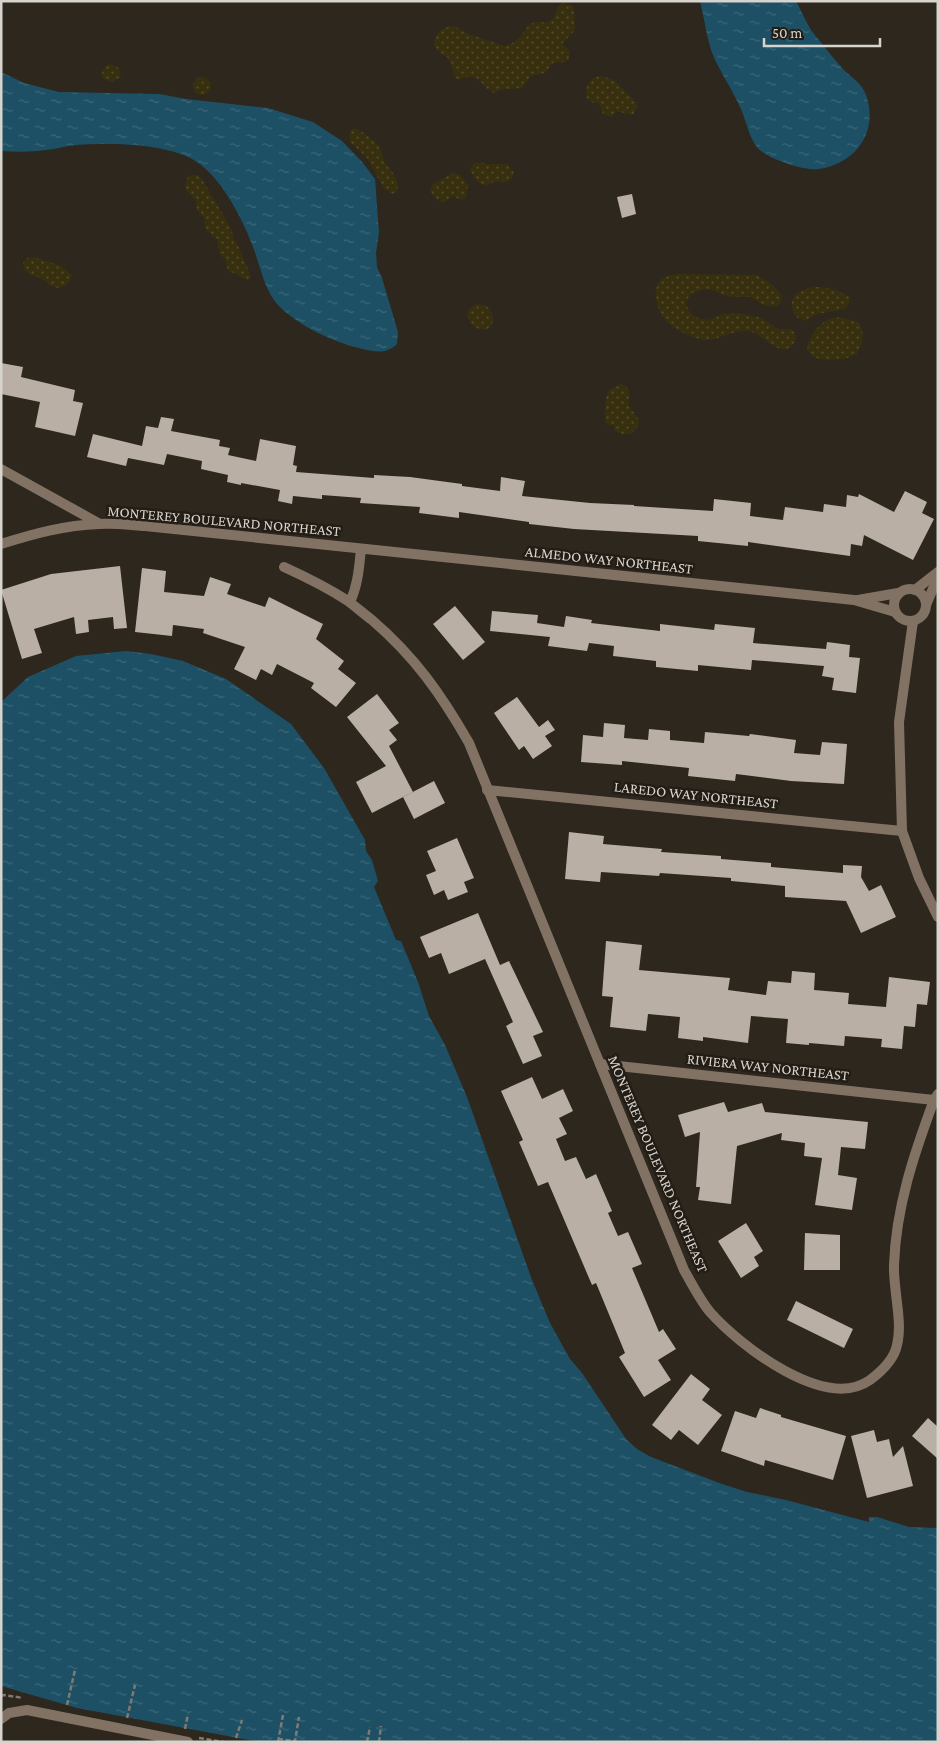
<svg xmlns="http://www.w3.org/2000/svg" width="939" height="1743" font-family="'Crimson Pro',serif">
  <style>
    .sand { fill: url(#sand-dots) }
    .water { fill: url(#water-ripples) }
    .building { fill: #b9afa5 }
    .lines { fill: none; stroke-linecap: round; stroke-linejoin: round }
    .path { stroke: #7f7a72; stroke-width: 2.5; stroke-dasharray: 5 2.5; stroke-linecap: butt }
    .minor { stroke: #827264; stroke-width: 10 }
    .tertiary { stroke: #827264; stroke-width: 10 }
    .labels { text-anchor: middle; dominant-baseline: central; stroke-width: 5; stroke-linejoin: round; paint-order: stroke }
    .street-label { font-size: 15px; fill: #d7d3cd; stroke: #231d15 }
  </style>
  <defs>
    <pattern id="sand-dots" width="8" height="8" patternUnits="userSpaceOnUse" patternTransform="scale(1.25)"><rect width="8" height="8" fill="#372f0e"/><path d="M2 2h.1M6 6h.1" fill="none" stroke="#534c30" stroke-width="1.8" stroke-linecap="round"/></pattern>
    <pattern id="water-ripples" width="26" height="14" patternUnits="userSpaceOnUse" patternTransform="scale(1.25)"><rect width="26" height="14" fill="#1d5065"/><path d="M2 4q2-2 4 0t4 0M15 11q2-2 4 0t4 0" fill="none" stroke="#3d687a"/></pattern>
  </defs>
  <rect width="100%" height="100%" fill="#2d271e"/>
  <g class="sand">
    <path d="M562,3L572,5L574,8L575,30L562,44L570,51L569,59L565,62L553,63L545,73L531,76L522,88L500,90L494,93C478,85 480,70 459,80L456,79L448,58L438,51L434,45C435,32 442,27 454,26L468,34L505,46C510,44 515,42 519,38C524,33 526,26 532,23C539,20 546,25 552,20C557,14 556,8 562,3Z"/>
    <path d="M109,64L113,65L119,68L121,77L112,82L104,79L101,75L105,67Z"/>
    <path d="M600,76L613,79L636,102L637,107L633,115C627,115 621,111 616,112L612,117L603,114L599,104L591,102L586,97C585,86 589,78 600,76Z"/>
    <circle cx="202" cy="86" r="9"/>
    <path d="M355,128C362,131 376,141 380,148C382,153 383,159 386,164C393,174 400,178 397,192L393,194L384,189L367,158L350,142L349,136L351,130Z"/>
    <path d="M476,162L489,164H507L514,172C510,188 501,179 491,183C486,185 489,187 483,185C477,184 473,175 470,170L472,165Z"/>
    <path d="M453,173C461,175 464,178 468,185L466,198L462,200L452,196C444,208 432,199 430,188L434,183Z"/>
    <path d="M191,175H197L202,179L231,228L234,239L239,247L251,277L248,280C241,279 236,273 228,271L225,259L220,255L217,240L205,229L204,218L197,210L196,200L185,189C186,183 185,178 191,175Z"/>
    <path d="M34,257L62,266L72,275C70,285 61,291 51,286C47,284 45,281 42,279C32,274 23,275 23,262L27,258Z"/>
    <path d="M691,274L757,275C767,280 793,296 776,307L763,305L750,297H730L707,289L692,293L688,298L686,304L689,311L695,317L701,319L709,320L723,314L738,313L762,318L778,329H791L795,333L796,340C783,363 767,337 752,332C733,327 718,344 700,339C690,337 677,330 669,324C657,314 648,287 665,277C672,273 683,274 691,274Z"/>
    <path d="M813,287C827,287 837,289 849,297L850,302L845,309L817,314L806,321L796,317C786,299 795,291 813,287Z"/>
    <path d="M477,304C477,304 484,305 485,305C491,308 496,320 491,326C480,340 454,312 477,304Z"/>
    <path d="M840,317L859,322C865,333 863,343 857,354C850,358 843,359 835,360C814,361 798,354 814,332C818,327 823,321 829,319C832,318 837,318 840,317Z"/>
    <path d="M621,384L626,386L629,391V406L639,420C638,434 624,439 614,430V425H607C603,419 605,416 605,409C607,394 604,390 621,384Z"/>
  </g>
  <g class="water">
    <path d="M700,1H796C802,12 807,25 814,34C824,46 836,62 846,72C854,79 862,84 866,95C879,131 856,164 818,169C804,171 773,160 761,151C749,141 747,121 740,107C733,91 723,76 715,60C707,42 705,21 700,1Z"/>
    <path d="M1,72L24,83L59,92L159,94L186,99L268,108L313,122L342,141L363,163L375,179L379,233L376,253L377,267L382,278L398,332L397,344C385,356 370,351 355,347C331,341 289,321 274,300C263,284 260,265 253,247C243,219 219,173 192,159C161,143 111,143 76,145C66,146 56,149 46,150C31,152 17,152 1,151Z"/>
    <path d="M126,651L151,654L183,661L226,679L291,724L324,768L365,840L366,851L372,860L378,881L374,887L396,940L401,941L418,982L429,1016L445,1045L467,1097L532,1280L550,1323L570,1359L582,1373L626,1439L637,1449L651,1457L722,1484L747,1492L786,1500L869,1522V1517H877L909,1527L938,1528V1742H260L77,1708L1,1686V702L28,677L76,656Z"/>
  </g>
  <g class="building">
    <path d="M632,194L636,214L622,218L617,197Z"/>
    <path d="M1,363L23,367L21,377L75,390L73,401L83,403L75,436L35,427L40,402L1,394Z"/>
    <path d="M161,417L174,419L171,431L220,440L219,446L230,448L228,455L256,461L260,439L296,446L293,465L297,466L296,472L374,478V475L410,477L462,484V486L500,491L501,477L525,481L522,496L590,503L634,505V506L713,511L714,499L751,503L750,516L783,520L785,507L823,512L824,504L846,507L847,495L858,497L859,494L894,512L905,491L927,502L922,513L934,519L913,560L864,535L862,546L851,544L850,556L748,542V546L698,541V536L574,529L529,524V522L459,512V518L419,513L420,507L360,503L361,498L322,495V499L293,496L292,504L278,501L280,490L241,483V485L227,482L228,475L201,469L202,461L167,454L164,465L128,458L126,466L87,457L93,434L142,446L146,426L158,428Z"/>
    <path d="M120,566L127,628L114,629L113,617L88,620L89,632L76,634L74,617L34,629L42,653L22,659L1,590L51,574Z"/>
    <path d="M142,568L166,571L164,592L204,596L210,577L231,584L227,594L265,607L269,597L323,624L316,639L344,661L338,669L356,683L336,707L311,688L314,683L277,664L272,675L261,669L256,680L234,669L245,647L203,633L204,629L173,625L172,636L135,632Z"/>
    <path d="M455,606L485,642L463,660L433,624Z"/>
    <path d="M492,611L538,615L537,623L564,627L566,616L592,620L591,623L660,631V624L714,630L715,624L755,628L753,643L826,649L827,642L850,645L849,657L860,658L856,693L832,690L834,678L822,676L824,666L752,660L751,670L698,665V671L656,667V661L613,656L614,646L589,643L587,651L548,646L550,637L490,631Z"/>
    <path d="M377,694L399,723L389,730L397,740L389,746L413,792L372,813L356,782L386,766L347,717Z"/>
    <path d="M517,697L539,727L548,720L555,730L545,736L552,746L533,759L524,746L519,750L494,713Z"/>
    <path d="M604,723L625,725L624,738L648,740L649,729L670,731V740L704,743L705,732L749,736L750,734L796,740L794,753L820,755L822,742L847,744L844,784L791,781L736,774L735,781L688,776L689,768L622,761V765L581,762L583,735L603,737Z"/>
    <path d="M434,781L445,803L414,819L403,797Z"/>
    <path d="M569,832L604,836L603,844L662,849L661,852L721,856V859L771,863V867L843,873V865L862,866L861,877L869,891L881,885L896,917L861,933L846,901L785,897V886L731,881V878L660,873L659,876L601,872L600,882L565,879Z"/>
    <path d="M457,838L474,878L464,882L468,892L448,900L444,890L434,895L426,875L436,871L427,851Z"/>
    <path d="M478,913L500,965L509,961L543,1032L533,1036L542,1056L523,1064L506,1026L513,1022L485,959L449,974L441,953L429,958L420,937Z"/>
    <path d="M606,941L642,945L639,970L730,978L728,990L766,995L768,981L791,983L792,971L815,973L814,990L849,993L848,1004L886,1007L889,977L930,982L927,1005L917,1004L915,1027L904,1026L902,1049L881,1047L882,1039L845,1036L844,1046L809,1043V1045L786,1043L788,1019L751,1016L748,1043L703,1037V1041L678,1038L680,1017L648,1014L646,1031L610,1027L613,997L602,996Z"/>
    <path d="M532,1077L542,1099L563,1089L573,1111L559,1118L567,1134L556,1139L565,1161L576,1157L586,1179L596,1174L612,1211L608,1213L618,1236L628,1232L642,1264L632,1268L659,1332L663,1329L676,1349L658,1360L671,1380L644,1397L619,1357L625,1353L596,1283L592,1285L548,1182L538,1186L519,1142L523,1140L501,1091Z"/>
    <path d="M724,1102L728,1112L762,1103L765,1112L868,1122L865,1149L841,1147L838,1175L857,1178L852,1210L815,1205L822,1158L804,1156L805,1143L781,1140L782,1133L737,1146L731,1204L698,1200L700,1187H696L700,1132L685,1137L678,1115Z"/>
    <path d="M746,1223L763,1251L754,1257L759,1266L741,1278L718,1241Z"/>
    <path d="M805,1233L840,1235V1270H804Z"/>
    <path d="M796,1301L853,1329L844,1348L787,1320Z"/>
    <path d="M691,1374L710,1389L702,1400L722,1415L698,1445L679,1430L671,1440L652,1425Z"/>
    <path d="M760,1408L781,1415V1417L846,1436L833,1480L765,1460L764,1466L721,1451L735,1411L756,1418Z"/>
    <path d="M928,1418L938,1427V1459L912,1436Z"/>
    <path d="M874,1430L877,1442L889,1439L893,1457L903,1446L913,1486L867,1498L851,1436Z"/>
  </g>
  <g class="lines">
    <g class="path">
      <path d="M1,1696L4,1695L23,1698"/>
      <path d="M67,1705L75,1670"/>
      <path d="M127,1718L135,1685"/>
      <path d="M185,1729L188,1714"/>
      <path d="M199,1738L224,1742"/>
      <path d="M236,1738L242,1720"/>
      <path d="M278,1739L295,1741L299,1717"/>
      <path d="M278,1742L283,1715"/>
      <path d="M367,1742L370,1727"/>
      <path d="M379,1742L381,1726"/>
    </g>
    <g class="minor">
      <path d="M1,469L100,524"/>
      <path d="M284,567C306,577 328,588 348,601C356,607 364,614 372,620C415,657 441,694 469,743L684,1270C692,1284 700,1300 710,1312C739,1345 825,1412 870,1380C882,1371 894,1360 897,1345C903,1322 893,1289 894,1265C896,1207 914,1154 934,1100L938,1094"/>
      <circle cx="910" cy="605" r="16"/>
      <path d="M915,590L938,572"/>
      <path d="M350,602C358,585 359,568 361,549"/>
      <path d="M926,605L938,577"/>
      <path d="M913,621L899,722L902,831L919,878L938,917"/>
      <path d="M487,790L902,831"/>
      <path d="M600,1064L934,1100"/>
    </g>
    <g class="tertiary">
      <path d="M1,544C33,534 65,525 99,524C114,523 130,525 145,526L854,600L895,612"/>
      <path d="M858,600L898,593"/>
      <path d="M1,1719L9,1713L27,1710L188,1742"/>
    </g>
  </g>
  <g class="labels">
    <g class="street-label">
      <text transform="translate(224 521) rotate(5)">MONTEREY BOULEVARD NORTHEAST</text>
      <text transform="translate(609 560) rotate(6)">ALMEDO WAY NORTHEAST</text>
      <text transform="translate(696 795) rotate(6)">LAREDO WAY NORTHEAST</text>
      <text transform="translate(768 1067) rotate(6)">RIVIERA WAY NORTHEAST</text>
      <text transform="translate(658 1164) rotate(67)">MONTEREY BOULEVARD NORTHEAST</text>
    </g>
  </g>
  <rect width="939" height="1743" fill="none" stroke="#d7d3cd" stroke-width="5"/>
  <path d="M764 38v8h116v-8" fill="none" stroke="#d7d3cd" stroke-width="2.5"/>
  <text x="772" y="38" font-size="15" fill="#d7d3cd" stroke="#231d15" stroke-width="4" paint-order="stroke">50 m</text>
</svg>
